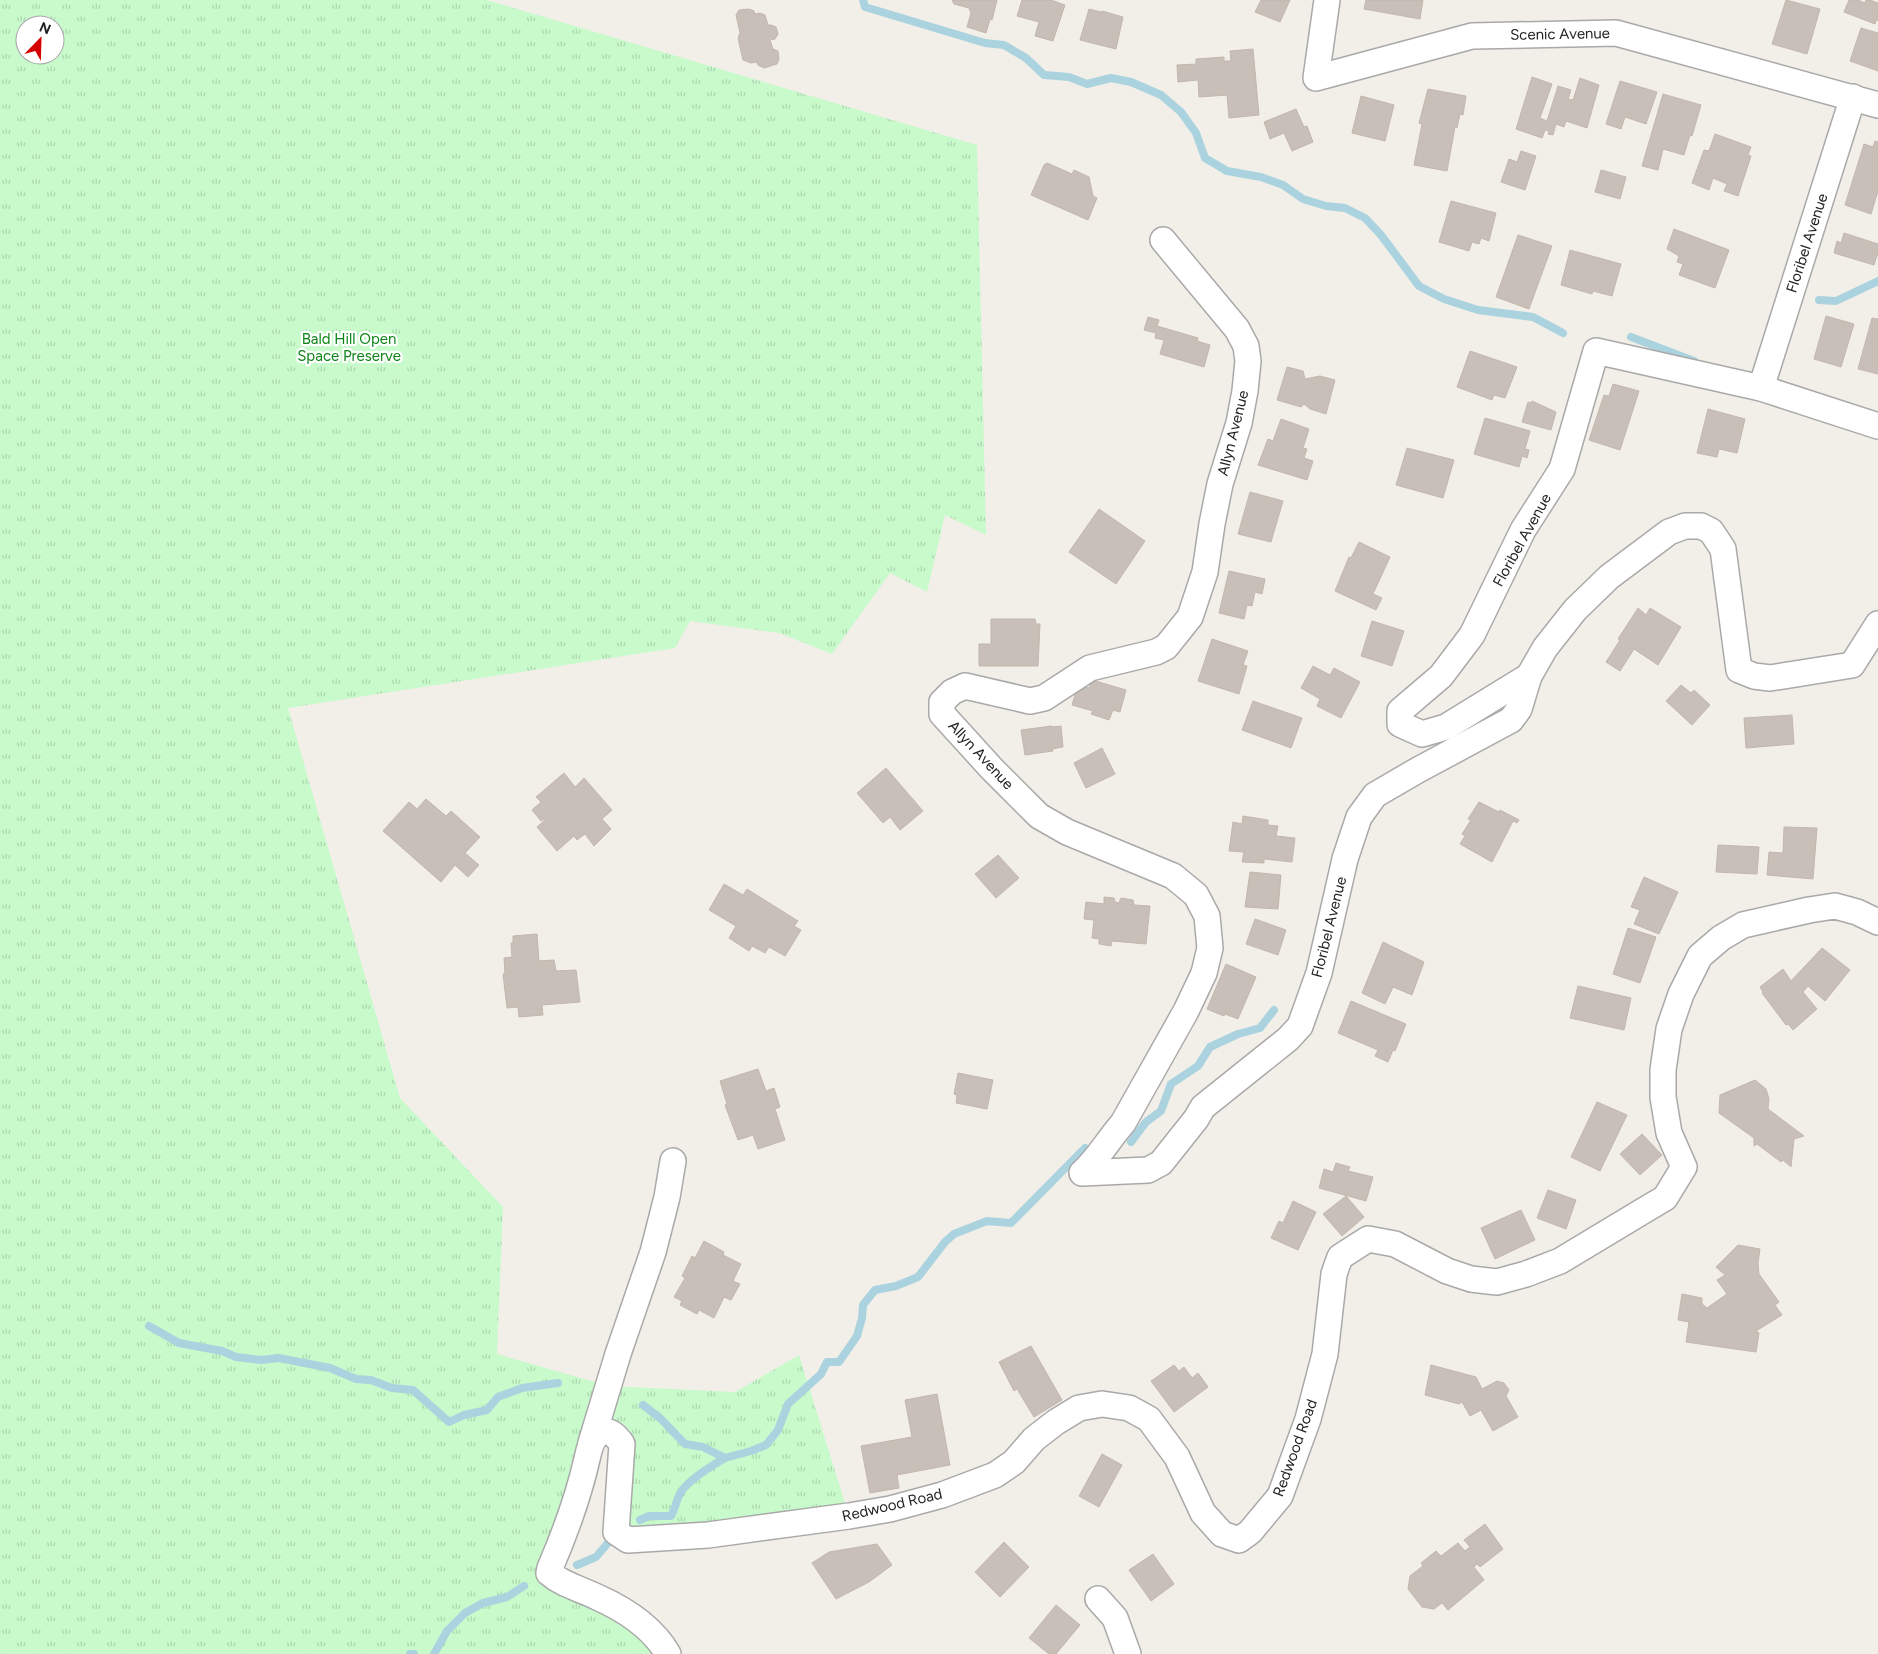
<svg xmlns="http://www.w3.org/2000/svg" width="1878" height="1654" font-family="Figtree,sans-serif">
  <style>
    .park { fill: url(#park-tufts); fill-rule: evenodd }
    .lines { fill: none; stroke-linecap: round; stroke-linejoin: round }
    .stream { stroke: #aad3df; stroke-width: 8 }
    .building { fill: #c7bfb8; stroke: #c4b6ab }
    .street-casing { stroke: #a9a9a9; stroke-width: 28 }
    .street { stroke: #fff; stroke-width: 25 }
    .labels { text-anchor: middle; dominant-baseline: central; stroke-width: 4.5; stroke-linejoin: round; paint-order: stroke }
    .street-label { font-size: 15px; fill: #222; stroke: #fff }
    .park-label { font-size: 15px; fill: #0c8416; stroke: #fff }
  </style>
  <defs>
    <pattern id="park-tufts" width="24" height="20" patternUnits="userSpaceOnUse" patternTransform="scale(1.25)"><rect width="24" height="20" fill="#c8facc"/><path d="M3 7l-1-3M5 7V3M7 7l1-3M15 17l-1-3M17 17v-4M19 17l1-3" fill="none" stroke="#acd6af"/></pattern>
  </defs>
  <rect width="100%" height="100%" fill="#f2efe9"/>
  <path class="park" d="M0,0H487L977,145L986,535L945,515L927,592L890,573L832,654L779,633L690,621L675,648L288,708L400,1098L503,1207L497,1354L609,1386L735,1392L799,1355L849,1516L628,1540L622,1444L606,1432L550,1568L664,1654H0ZM25,25H55V55H25Z"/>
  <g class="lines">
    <g class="stream">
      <path d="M863,0L865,7L985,43L1004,45L1026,58L1044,75L1069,77L1087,84L1111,78L1131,82L1161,95L1181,112L1196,133L1205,158L1227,171L1261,177L1283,185L1303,199L1326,206L1345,208L1365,218L1381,235L1419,286L1444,299L1478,310L1533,317L1563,333"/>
      <path d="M1819,300L1836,301L1878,281"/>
      <path d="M1631,337L1694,361"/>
      <path d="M1131,1142L1146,1122L1161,1111L1171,1084L1198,1066L1210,1047L1238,1034L1260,1028L1274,1010"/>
      <path d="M149,1326L179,1343L222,1351L236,1357L261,1360L279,1358L330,1368L356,1379L371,1380L392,1388L413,1390L449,1422L464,1415L487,1410L498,1397L522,1388L558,1383"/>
      <path d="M643,1405L660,1418L685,1444L703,1447L725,1458L751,1451L766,1445L778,1430L788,1404L821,1374L827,1362H839L857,1336L862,1318L863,1305L875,1290L896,1286L918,1277L945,1242L954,1234L987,1221L1011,1223L1085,1148"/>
      <path d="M640,1520L649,1516H671C676,1508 677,1494 684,1488C695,1476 711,1466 725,1458"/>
      <path d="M577,1565L596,1557L608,1543L618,1540"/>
      <path d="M410,1654H414"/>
      <path d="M434,1654L447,1631L465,1613L483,1603L507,1597L524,1586"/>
    </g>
  </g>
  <g class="building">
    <path d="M952,0H997L992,20L990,19L986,33L967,27L971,13L969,8L954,4Z"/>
    <path d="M1022,0H1051L1065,5L1053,41L1035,36L1039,22L1017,16Z"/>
    <path d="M1261,0H1290L1280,22L1255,12Z"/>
    <path d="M1366,0H1423L1420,19L1364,9Z"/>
    <path d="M1786,0L1820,9L1807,54L1772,44Z"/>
    <path d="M1849,0H1858L1865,3L1866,0H1870L1878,3V21L1876,20L1875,24L1844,12Z"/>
    <path d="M749,9L754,11L755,14L760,13L765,15L768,25H771L776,27L778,34L775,39L770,40L773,49L778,51L779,59L777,64L764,68L758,65L757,62L751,63L743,60L738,38L740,33L736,15L739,10Z"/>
    <path d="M1089,9L1101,12L1102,11L1123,17L1116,49L1080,40Z"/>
    <path d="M1861,28L1878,33V71L1850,61Z"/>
    <path d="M1253,49L1259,115L1229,118L1227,95L1199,97L1198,80L1178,82L1177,65L1196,64V59L1224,57V61H1231L1230,51Z"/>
    <path d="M1532,77L1552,84L1540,118L1547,121L1558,86L1571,90L1568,99L1573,100L1580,78L1599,85L1587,128L1566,121L1564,127L1556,124L1553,135L1548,134L1549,131L1545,130L1542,138L1516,129Z"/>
    <path d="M1620,81L1657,92L1646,124L1625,117L1621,129L1606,124Z"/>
    <path d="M1428,89L1466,96L1463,115L1460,114L1457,128L1455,127L1447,171L1414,165L1422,124L1419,123Z"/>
    <path d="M1663,94L1701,105L1692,136L1690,135L1684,155L1663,149L1658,170L1642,166Z"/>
    <path d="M1361,96L1394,105L1385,141L1352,133Z"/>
    <path d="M1296,109L1304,127L1307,126L1313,142L1292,151L1284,133L1270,139L1264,122Z"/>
    <path d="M1715,134L1751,147L1748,155L1751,156L1738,196L1724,191L1727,184L1713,178L1709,190L1692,183L1704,150L1709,151Z"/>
    <path d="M1875,141L1878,142V191L1871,214L1845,205L1864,144L1873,147Z"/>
    <path d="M1521,151L1536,156L1525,190L1501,182L1509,159L1517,162Z"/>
    <path d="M1047,163L1072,174L1074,170L1089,177L1093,196L1097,198L1088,220L1031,195L1044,165Z"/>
    <path d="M1601,170L1626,177L1620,199L1595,192Z"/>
    <path d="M1451,201L1496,213L1489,241L1481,238L1479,244L1472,242L1469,251L1439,242Z"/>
    <path d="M1674,229L1729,250L1715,288L1679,275L1683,264L1677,262L1679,256L1667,249Z"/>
    <path d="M1844,233L1878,244V253L1874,265L1834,253L1837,241L1841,243Z"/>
    <path d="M1518,235L1552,246L1529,309L1496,297Z"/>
    <path d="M1570,250L1621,264L1612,296L1593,291L1592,294L1561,285Z"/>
    <path d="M1826,316L1854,324L1841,367L1814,359Z"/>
    <path d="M1148,317L1159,320L1157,326L1198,338L1197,341L1210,345L1204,367L1160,354L1164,340L1155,338L1156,333L1144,330Z"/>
    <path d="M1872,318L1878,319V374L1858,369Z"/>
    <path d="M1470,351L1517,367L1505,398L1494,395L1492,400L1457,387Z"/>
    <path d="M1287,367L1303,371L1305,379L1320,376L1335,380L1326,414L1310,409L1304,404L1301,407L1277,400Z"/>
    <path d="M1613,384L1639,391L1620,450L1589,440L1604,395L1609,396Z"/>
    <path d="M1532,401L1556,412L1551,430L1522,422L1528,402L1531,403Z"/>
    <path d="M1708,409L1745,419L1737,453L1719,449L1717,457L1697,453Z"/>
    <path d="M1485,418L1530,431L1525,449L1529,450L1527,458L1522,456L1519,467L1474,454Z"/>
    <path d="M1281,419L1309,429L1303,448L1307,449L1304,458L1313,461L1307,480L1258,465L1268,439L1273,441Z"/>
    <path d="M1407,448L1454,460L1443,498L1396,485Z"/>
    <path d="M1250,492L1283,501L1271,542L1238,534Z"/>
    <path d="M1099,509L1145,541L1116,584L1069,552Z"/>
    <path d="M1359,542L1390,557L1373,594L1382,598L1376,610L1335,591L1349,557L1351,558Z"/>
    <path d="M1229,571L1265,579L1262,594L1255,592L1252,606L1247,605L1244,619L1219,613Z"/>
    <path d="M1638,608L1646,615L1650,608L1681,627L1658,665L1634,649L1620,671L1606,662L1620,640L1618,639Z"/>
    <path d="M991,619H1035L1036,624H1040L1038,666H979V644H991Z"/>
    <path d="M1372,621L1404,631L1392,666L1361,656Z"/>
    <path d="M1212,639L1248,651L1243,665L1247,666L1239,694L1198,681Z"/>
    <path d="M1313,666L1330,675L1334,668L1360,682L1341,718L1317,706L1320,699L1301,688Z"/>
    <path d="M1092,680L1126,690L1120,712L1113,710L1109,720L1091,714L1093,711L1072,705L1078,685L1089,688Z"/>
    <path d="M1681,685L1691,693L1694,690L1710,705L1692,725L1666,701Z"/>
    <path d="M1253,701L1302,718L1291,748L1242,730Z"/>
    <path d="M1792,715L1794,744L1746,748L1744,718Z"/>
    <path d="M1052,726V727L1061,726L1063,747L1052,749L1053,751L1025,755L1021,730Z"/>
    <path d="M1102,748L1115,774L1086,788L1074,763Z"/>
    <path d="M886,768L923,811L900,830L890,817L883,823L857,793Z"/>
    <path d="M564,773L575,787L584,778L612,810L602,819L611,829L594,846L585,834L577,840L574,836L557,851L537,827L545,820L544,819L541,821L532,810L541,802L536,797Z"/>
    <path d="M426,799L446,816L451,811L480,837L465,853L479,865L468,877L455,865L441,882L383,831L409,802L417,809Z"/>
    <path d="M1479,802L1499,812L1500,810L1519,820L1517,823L1513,821L1492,862L1460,844L1465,836L1462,834L1471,820L1468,819Z"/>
    <path d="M1243,816L1268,820V825L1278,826L1276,836L1295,838L1292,862L1264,859V863L1242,862L1244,852L1229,851L1233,822L1242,824Z"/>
    <path d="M1784,827L1817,828L1813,879L1767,875L1769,852L1783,853Z"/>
    <path d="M1718,845L1759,847L1757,874L1716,872Z"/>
    <path d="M998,855L1019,878L996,898L975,874Z"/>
    <path d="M1250,872L1281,875L1278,909L1245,907Z"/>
    <path d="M1644,877L1678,892L1659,934L1634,924L1640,910L1631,907Z"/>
    <path d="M724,884L743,895L747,889L798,921L794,926L801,930L785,956L769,947L765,953L752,946L749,951L729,938L736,926L709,910Z"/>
    <path d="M1104,897L1114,898L1115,902L1119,903L1121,898L1133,900L1134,905L1150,906L1146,944L1112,941L1111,946L1099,944V939L1092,938L1094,920L1084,919L1086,902L1104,904Z"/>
    <path d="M1255,919L1286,930L1278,955L1246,944Z"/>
    <path d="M1628,928L1656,937L1640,983L1613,974Z"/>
    <path d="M537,934L539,961L554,960L556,971L576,970L580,1002L542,1005L543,1015L519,1017L518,1007L507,1008L503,974H505L504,958L512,957L511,943H513V936Z"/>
    <path d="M1383,942L1424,962L1412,995L1393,987L1385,1004L1362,993Z"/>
    <path d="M1822,948L1850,970L1825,1001L1808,986L1803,992L1817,1009L1793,1030L1788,1024L1786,1025L1762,993L1763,992L1760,987L1783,969L1791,981Z"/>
    <path d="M1226,964L1256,977L1238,1019L1225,1014L1224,1016L1207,1009Z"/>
    <path d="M1578,986L1631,998L1624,1030L1570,1018Z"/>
    <path d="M1351,1001L1406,1024L1395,1051L1393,1050L1388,1062L1375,1056L1378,1050L1338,1033Z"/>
    <path d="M758,1069L766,1091L774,1088L780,1107L775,1109L785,1140L758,1149L753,1135L738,1140L725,1105L727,1104L720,1081Z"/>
    <path d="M958,1073L993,1080L987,1109L956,1103L957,1095L954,1094Z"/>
    <path d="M1755,1080L1766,1089L1769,1099L1768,1109L1804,1136L1794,1139L1791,1167L1783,1160L1781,1162L1757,1144L1754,1146V1138L1719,1113L1720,1095Z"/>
    <path d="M1597,1102L1627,1115L1600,1171L1571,1157Z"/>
    <path d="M1642,1134L1662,1155L1640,1175L1620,1154Z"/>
    <path d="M1336,1163L1350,1167L1348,1171L1373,1177L1366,1201L1319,1188L1324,1169L1333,1172Z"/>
    <path d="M1548,1190L1576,1200L1566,1229L1537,1218Z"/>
    <path d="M1346,1196L1364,1217L1342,1236L1323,1214Z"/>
    <path d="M1293,1201L1316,1212L1298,1250L1271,1238L1279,1221L1283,1223Z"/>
    <path d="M1521,1210L1535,1240L1495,1259L1481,1228Z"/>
    <path d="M704,1241L724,1252L723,1255L741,1264L733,1281L740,1284L731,1300L724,1297L714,1318L699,1310L697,1314L680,1305L682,1301L674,1297L685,1278L682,1276L692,1256L695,1258Z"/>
    <path d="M1738,1245L1760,1249L1758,1263L1759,1274L1779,1302L1775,1305L1782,1315L1756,1331L1759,1333L1756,1352L1686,1342L1689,1322L1678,1320L1682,1294L1702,1298V1304L1707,1308L1727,1294L1717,1280L1725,1275L1716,1267Z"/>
    <path d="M1031,1346L1062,1400L1034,1417L1017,1389L1014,1391L999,1362Z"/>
    <path d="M1174,1365L1179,1371L1184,1367L1192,1378L1198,1373L1208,1387L1174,1412L1151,1381Z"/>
    <path d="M1431,1365L1476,1377L1482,1389L1497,1381L1504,1383L1509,1390L1506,1396L1518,1417L1493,1431L1481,1410L1470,1416L1462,1402L1459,1404L1425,1395Z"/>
    <path d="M937,1394L950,1465L897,1475L899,1488L870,1493L861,1446L912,1437L905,1400Z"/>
    <path d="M1102,1454L1122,1465L1099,1507L1079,1496Z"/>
    <path d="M1485,1524L1503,1549L1480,1567L1477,1564L1474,1567L1484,1580L1448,1610L1442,1603L1434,1609L1422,1607L1408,1589L1410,1576L1423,1566L1421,1563L1436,1551L1441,1556L1458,1543L1465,1551L1470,1547L1464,1540Z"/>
    <path d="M1004,1542L1029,1567L1000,1597L975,1572Z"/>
    <path d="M877,1544L892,1565L869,1582L836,1599L812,1563L829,1552Z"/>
    <path d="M1153,1554L1174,1584L1151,1601L1129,1570Z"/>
    <path d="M1056,1605L1080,1625L1056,1654H1049L1029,1638Z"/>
  </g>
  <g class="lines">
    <defs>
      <g id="street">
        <path d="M1327,0L1316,78L1472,36L1616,33L1878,105"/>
        <path d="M1163,240L1237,329L1246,346L1248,361L1245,391L1239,423L1220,484L1212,524L1205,572L1190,617L1166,647L1156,652L1090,668L1044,698L1030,701L965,686L952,692L942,702V714L992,769L1039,816L1067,832L1173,876L1196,895L1207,916L1210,948L1204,973L1186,1011L1123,1123C1108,1140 1098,1159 1082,1173L1148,1170L1161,1163L1196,1119L1203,1107L1288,1039L1300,1026L1319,973L1345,859L1359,817L1375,795L1418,770L1511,720L1519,709L1529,676L1545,648L1575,610L1609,577L1669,532L1685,526H1701L1711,531L1723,549L1739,670L1754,676L1770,678L1852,665L1878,624"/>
        <path d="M1761,388L1853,97"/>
        <path d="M1529,676L1446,727L1422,734L1400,724V711L1441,676L1472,635L1523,530L1562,469L1596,351L1761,388L1878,426"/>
        <path d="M591,1443L618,1354L653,1252L667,1197L673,1161"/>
        <path d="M1098,1599L1115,1618L1128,1654"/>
        <path d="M668,1654C653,1628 624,1609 597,1597C581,1589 563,1585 549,1573L550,1568C566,1531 578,1498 587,1459C589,1450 591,1438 600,1433C610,1428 617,1437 622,1444L616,1532L628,1540L708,1535L849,1516L890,1509L942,1495L995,1475L1014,1462L1034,1439L1056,1422L1079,1408L1102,1404L1129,1408L1149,1419L1177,1457L1203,1513L1222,1534L1239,1540L1250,1532L1280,1496L1308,1419L1325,1354L1334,1274L1340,1257L1368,1239L1395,1244L1447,1271L1471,1279L1497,1282L1526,1274L1560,1261L1648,1208L1665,1198L1684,1167L1669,1133L1663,1097V1070L1669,1029L1681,994L1700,956L1721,938L1743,925L1809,910L1835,906L1857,912L1878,922"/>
      </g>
    </defs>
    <use href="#street" class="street-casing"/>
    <use href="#street" class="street"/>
  </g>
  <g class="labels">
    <g class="street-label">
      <text transform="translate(1560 34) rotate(-1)">Scenic Avenue</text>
      <text transform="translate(1807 243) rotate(-72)">Floribel Avenue</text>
      <text transform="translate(1233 433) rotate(-76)">Allyn Avenue</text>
      <text transform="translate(1522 540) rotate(-61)">Floribel Avenue</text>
      <text transform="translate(981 755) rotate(47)">Allyn Avenue</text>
      <text transform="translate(1329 927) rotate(-76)">Floribel Avenue</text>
      <text transform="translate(1295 1448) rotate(-70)">Redwood Road</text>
      <text transform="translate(892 1505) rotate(-13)">Redwood Road</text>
    </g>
    <g class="park-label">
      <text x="349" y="339">Bald Hill Open<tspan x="349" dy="17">Space Preserve</tspan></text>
    </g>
  </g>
  <g transform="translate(40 40) rotate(23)"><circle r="24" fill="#ffffff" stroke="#a7a7a7"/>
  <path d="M0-4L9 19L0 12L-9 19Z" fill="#d40000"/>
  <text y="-8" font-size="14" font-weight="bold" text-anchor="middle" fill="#222222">N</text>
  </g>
</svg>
